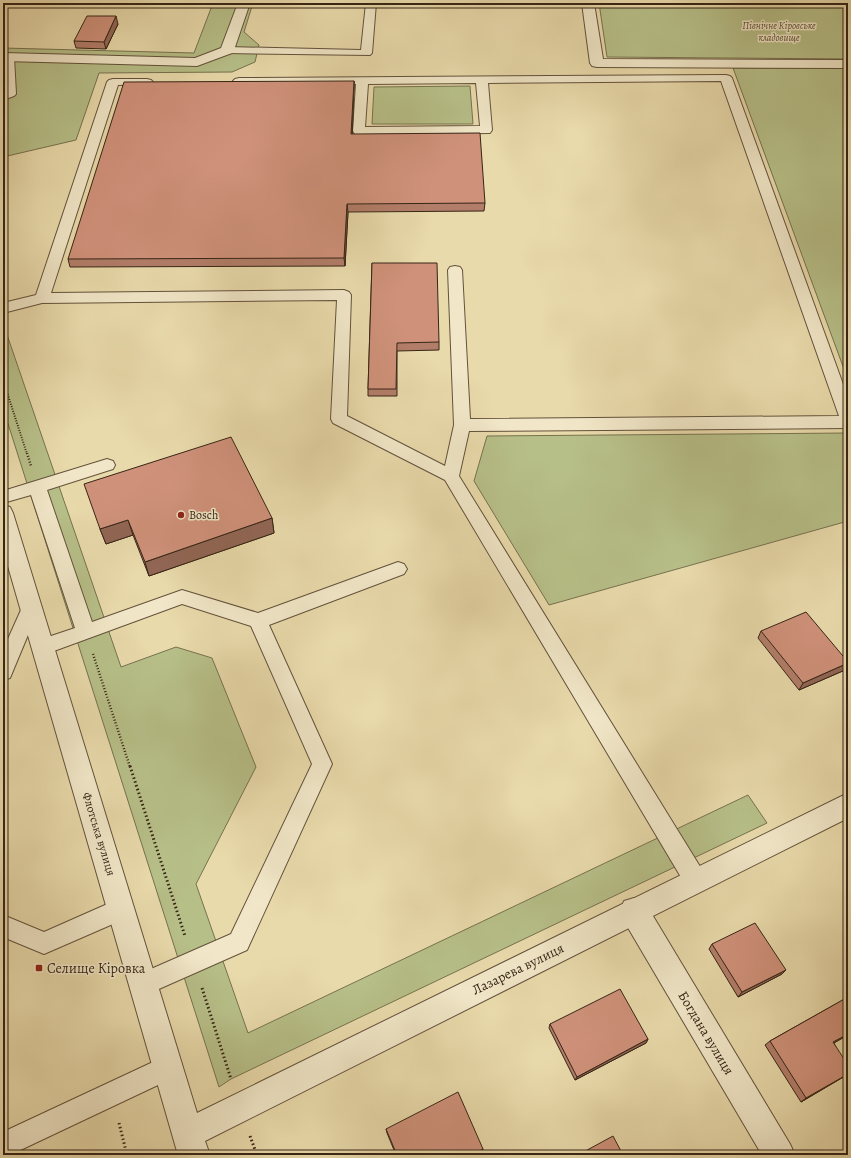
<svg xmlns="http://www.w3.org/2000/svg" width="851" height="1158" font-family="Alegreya,serif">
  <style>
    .green { fill: #b7bf88; stroke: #76724f }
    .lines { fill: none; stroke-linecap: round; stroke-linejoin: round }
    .service-casing { stroke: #63523b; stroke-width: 2 }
    .minor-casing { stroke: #63523b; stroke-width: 2 }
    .tertiary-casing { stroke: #63523b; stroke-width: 2 }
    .path-far2 { stroke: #362516; stroke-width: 2; stroke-dasharray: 1 1.5; stroke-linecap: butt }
    .path-far1 { stroke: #362516; stroke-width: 2.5; stroke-dasharray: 1 2; stroke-linecap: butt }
    .path { stroke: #362516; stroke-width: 3; stroke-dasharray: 1.5 2.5; stroke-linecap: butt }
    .service { fill: #f1e7c8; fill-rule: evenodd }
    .minor { fill: #f1e7c8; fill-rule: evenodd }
    .tertiary { fill: #f1e7c8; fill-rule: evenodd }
    .wall { fill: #b27d69; stroke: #362516 }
    .shaded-wall { fill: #916655; stroke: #362516 }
    .building { fill: #cf917a; stroke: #362516 }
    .poi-dot { fill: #8f2418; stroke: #f1e7c8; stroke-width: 1.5 }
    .labels { text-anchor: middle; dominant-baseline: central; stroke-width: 3; stroke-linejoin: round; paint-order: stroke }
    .far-park-label { font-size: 10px; font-style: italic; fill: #564c32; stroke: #f1e7c8 }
    .poi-label { font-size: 12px; fill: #362516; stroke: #f1e7c8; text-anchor: start }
    .street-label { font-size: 12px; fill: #362516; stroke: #f1e7c8 }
    .near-poi-label { font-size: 14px; fill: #362516; stroke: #f1e7c8; text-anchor: start }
    .near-street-label { font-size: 14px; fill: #362516; stroke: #f1e7c8 }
  </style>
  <rect width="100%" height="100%" fill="#e9daab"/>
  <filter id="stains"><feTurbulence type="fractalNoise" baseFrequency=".005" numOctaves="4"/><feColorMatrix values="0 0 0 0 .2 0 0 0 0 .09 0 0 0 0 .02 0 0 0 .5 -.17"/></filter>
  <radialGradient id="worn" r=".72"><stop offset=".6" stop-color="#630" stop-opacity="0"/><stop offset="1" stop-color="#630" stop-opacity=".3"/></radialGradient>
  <g class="green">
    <path d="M213,3H253L244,32L259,45L255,62L232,72L99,73L76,140L3,157V48L194,53Z"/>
    <path d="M599,3H848V59L607,57Z"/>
    <path d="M733,68H848V380Z"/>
    <path d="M470,86L473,124H372L374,87Z"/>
    <path d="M3,323L121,667L176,647L212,658L256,767L196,884L248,1033L748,795L767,823L231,1079L219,1087L3,408Z"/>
    <path d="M848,433V521L549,605L474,481L487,436Z"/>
  </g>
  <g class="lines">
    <defs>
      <g id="service">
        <path d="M366,3H376L372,53L370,55L227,53L221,50L227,47L361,50Z"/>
        <path d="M8,54L14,57L16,94L14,96L3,100V56Z"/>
        <path d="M726,75L730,76L732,78L848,398V428L469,431L459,476L704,873L707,881L704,889L696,892L688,889L445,480L333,423L331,419L337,300L42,303L3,313V303L36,295L107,82L109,80L113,79H147L151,80L153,82L151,84L118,85L51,293L344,290L349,292L351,295L347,416L445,466L454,425L448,270L450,267L455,266L460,267L462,270L470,419L839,416L721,81L488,83L492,130L490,133L359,135L355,134L353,131L356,84H239L235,83L233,81L235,79L239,78ZM476,83L480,126L365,127L368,84Z"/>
        <path d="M107,459L113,461L115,465L113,469L47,490L92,622L182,590L258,613L398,562L404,564L407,569L404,574L269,625L332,764L247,950L143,996L135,992L131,984L135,976L231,934L312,764L251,626L182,604L43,655L36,653L34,647L36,641L75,628L31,495L3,503V491Z"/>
        <path d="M31,599L37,601L40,606L10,678L3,680V650L25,601Z"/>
        <path d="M121,898L129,901L132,909L129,917L44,954L3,937V915L44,932Z"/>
        <path d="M168,1055L177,1058L180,1067L177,1076L12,1154L3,1155V1132Z"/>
      </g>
      <g id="minor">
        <path d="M238,3H250L234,50L232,53L197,66L3,61V53L195,58L221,48Z"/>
        <path d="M582,3H594L603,59L848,60V68L597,67L592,66L590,63Z"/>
        <path d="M634,898L644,901L790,1144L795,1155H762L624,921L620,911L624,901Z"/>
      </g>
      <path id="tertiary" d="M3,505L10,507L13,513L197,1113L848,793V818L205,1141L210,1155H178L3,549Z"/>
    </defs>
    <use href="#service" class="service-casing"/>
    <use href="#minor" class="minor-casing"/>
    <use href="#tertiary" class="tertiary-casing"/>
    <path class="path-far2" d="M3,380L27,454"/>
    <g class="path-far1">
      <path d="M27,453L31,466"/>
      <path d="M93,654L130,767"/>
    </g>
    <g class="path">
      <path d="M130,766L185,936"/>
      <path d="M202,988L231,1079"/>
      <path d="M119,1123L127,1155"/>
      <path d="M250,1136L257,1155"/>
    </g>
    <use href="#service" class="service"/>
    <use href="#minor" class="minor"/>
    <use href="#tertiary" class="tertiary"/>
  </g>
  <g class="wall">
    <path d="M118,24L106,49L76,48L74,41Z"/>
    <path d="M354,81V88L352,134L485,203L484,211L348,212L345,266L70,267L68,259Z"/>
    <path d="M372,263L439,342V350L397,351V396H368V389Z"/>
    <path d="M272,518L274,533L149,576L133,535L106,544L100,529Z"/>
    <path d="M761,631L845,670L799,690L758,638Z"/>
    <path d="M712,944L786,970L782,974L738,997L709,949Z"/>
    <path d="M848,997V1035L834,1043L848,1074L801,1102L765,1045L770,1041Z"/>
    <path d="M550,1024L648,1039L646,1043L575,1080L549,1028Z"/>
    <path d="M386,1129L483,1149L482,1152L476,1155H396L387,1133Z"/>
  </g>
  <g class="shaded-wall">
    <path d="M116,16L118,24L106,49L104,42Z"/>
    <path d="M354,81V88L352,142L351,134Z"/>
    <path d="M347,204L348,212L345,266L344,258Z"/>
    <path d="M272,518L274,533L149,576L145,562Z"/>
    <path d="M128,520L133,535L106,544L100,529Z"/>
    <path d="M848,663L845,670L799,690L803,683Z"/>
    <path d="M786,970L782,974L738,997L742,992Z"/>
    <path d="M848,1034V1035L828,1046L833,1042Z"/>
    <path d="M648,1039L646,1043L575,1080L577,1077Z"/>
    <path d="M848,1074L847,1075L801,1102L806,1098Z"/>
    <path d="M483,1149L482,1152L476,1155H471Z"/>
  </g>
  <g class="building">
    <path d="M87,16H116L104,42L74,41Z"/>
    <path d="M354,81L351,134L480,133L485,203L347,204L344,258L68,259L124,82Z"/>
    <path d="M372,263H437L439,342L397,343L396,389H368Z"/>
    <path d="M231,437L272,518L145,562L128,520L100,529L84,484Z"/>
    <path d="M806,612L848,662V663L803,683L761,631Z"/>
    <path d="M755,923L786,970L742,992L712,944Z"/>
    <path d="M620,989L648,1039L577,1077L550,1024Z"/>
    <path d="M848,997V1034L833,1042L848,1065V1074L806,1098L770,1041Z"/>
    <path d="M458,1092L483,1149L471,1155H397L386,1129Z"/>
    <path d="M613,1136L623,1155H578Z"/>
  </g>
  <g class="poi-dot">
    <circle cx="181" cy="515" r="4"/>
    <rect x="35" y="964" width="8" height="8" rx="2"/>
  </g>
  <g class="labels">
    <g class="far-park-label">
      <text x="779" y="25">Північне Кіровське<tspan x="779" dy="12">кладовище</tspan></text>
    </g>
    <g class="poi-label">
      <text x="189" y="515">Bosch</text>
    </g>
    <g class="street-label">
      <text transform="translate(99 834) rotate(73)">Флотська вулиця</text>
    </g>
    <g class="near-poi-label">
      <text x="47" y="968">Селище Кіровка</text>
    </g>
    <g class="near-street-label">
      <text transform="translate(518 969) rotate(-26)">Лазарева вулиця</text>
      <text transform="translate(706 1033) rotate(59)">Богдана вулиця</text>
    </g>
  </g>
  <rect width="851" height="1158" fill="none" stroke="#e9daab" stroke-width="16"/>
  <rect x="4" y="4" width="843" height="1150" fill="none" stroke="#362516" stroke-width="2"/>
  <rect x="8" y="8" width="835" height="1142" fill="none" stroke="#362516"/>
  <rect width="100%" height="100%" filter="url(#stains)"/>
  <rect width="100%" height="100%" fill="url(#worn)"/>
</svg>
